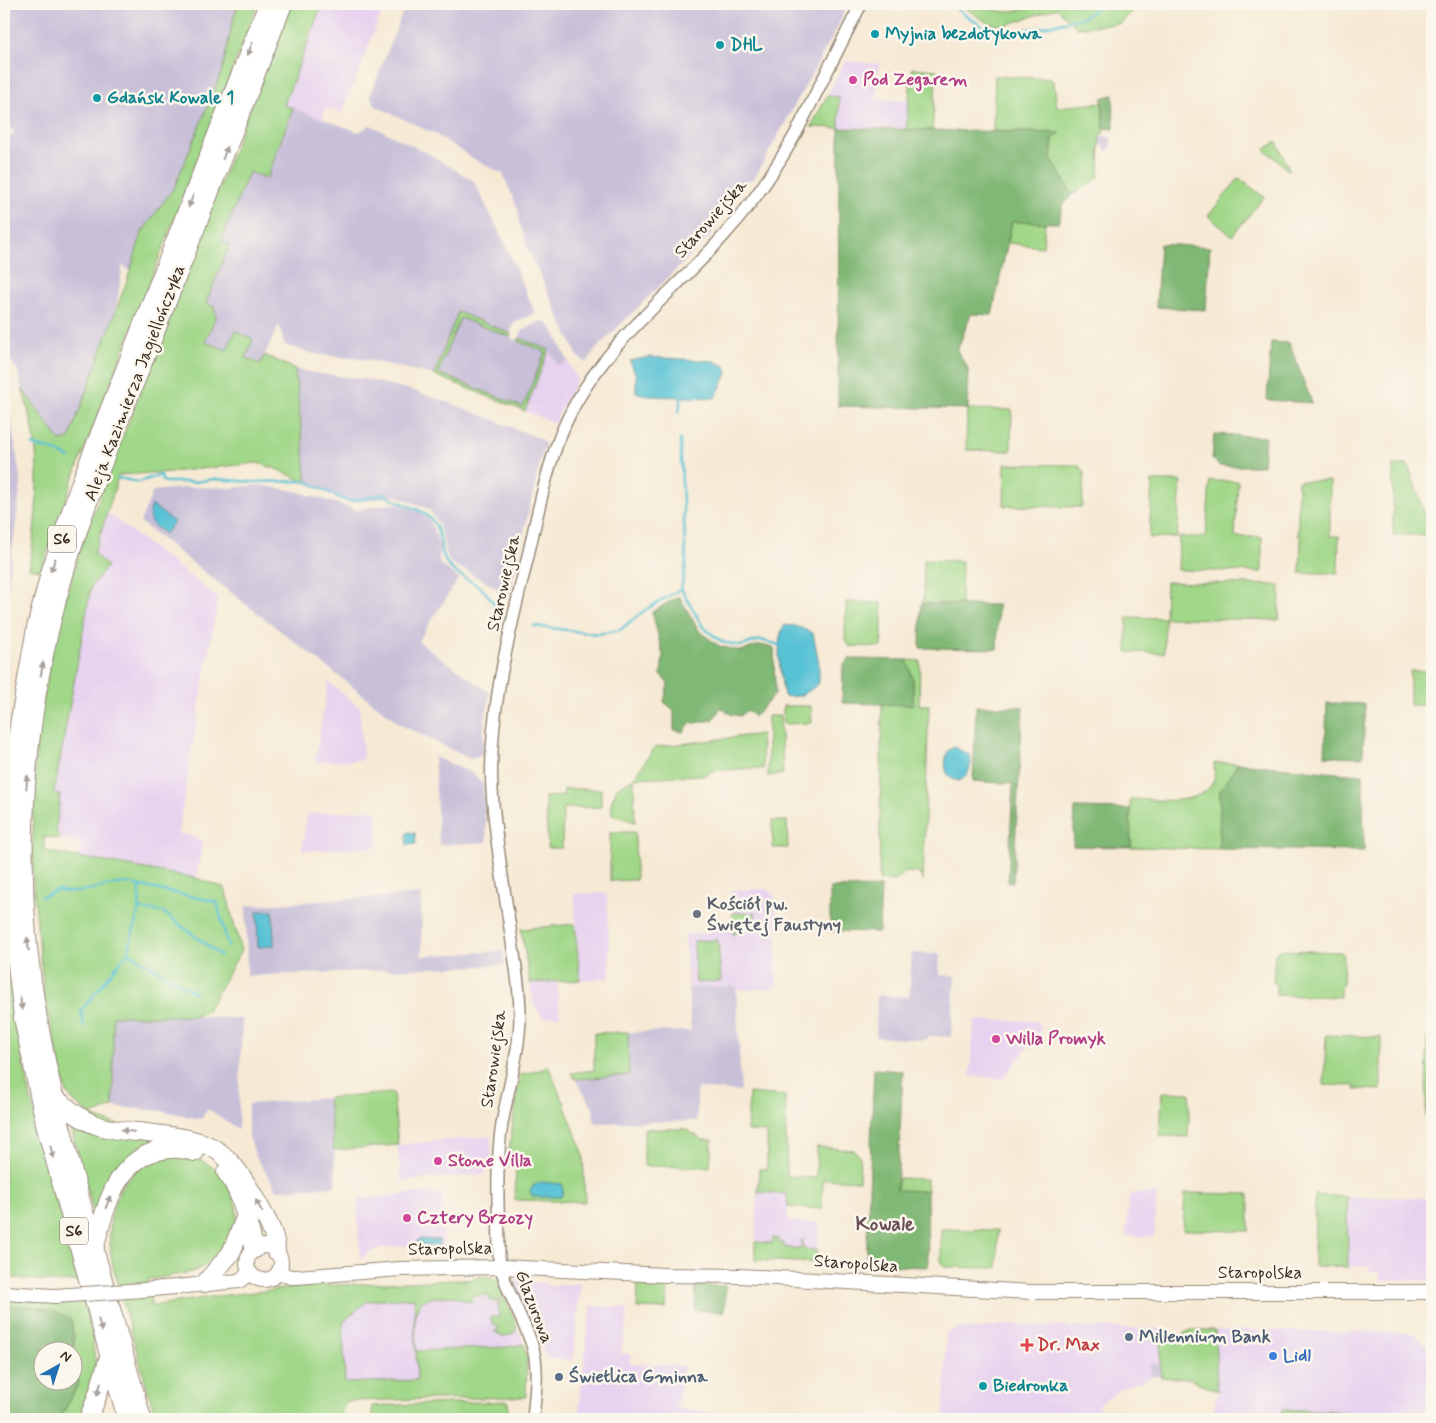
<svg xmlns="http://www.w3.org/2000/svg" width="1436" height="1423" font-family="Mynerve,sans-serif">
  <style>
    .built { fill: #e7d2ef }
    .industrial { fill: #c8bfd8 }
    .green { fill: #a0d788; stroke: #6e8053; fill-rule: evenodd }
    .forest { fill: #80b874; stroke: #5e7149; fill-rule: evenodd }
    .water { fill: #59c2d5; stroke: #4a767a }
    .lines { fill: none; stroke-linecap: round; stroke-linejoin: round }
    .stream { stroke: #59c2d5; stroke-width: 2.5 }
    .tertiary-casing { stroke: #988a7a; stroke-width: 14 }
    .secondary-casing { stroke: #988a7a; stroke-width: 16 }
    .motorway-casing { stroke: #988a7a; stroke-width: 20 }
    .tertiary { stroke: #fff; stroke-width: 11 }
    .secondary { stroke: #fff; stroke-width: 14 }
    .motorway { stroke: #fff; stroke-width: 18 }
    .secondary-bridge-casing { stroke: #988a7a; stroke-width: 16; stroke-linecap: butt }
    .secondary-bridge { stroke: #fff; stroke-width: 14 }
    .oneway { fill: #a79f9a }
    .culture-dot { fill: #0f9aa8; stroke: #fbf7ec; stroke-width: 2 }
    .hotel-dot { fill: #d1479c; stroke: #fbf7ec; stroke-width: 2 }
    .worship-dot { fill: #6b7280; stroke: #fbf7ec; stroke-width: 2 }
    .service-dot { fill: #5c6f8a; stroke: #fbf7ec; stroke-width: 2 }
    .health-dot { fill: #e0444e; stroke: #fbf7ec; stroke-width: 2 }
    .shop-dot { fill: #3f7fe0; stroke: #fbf7ec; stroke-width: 2 }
    .labels { text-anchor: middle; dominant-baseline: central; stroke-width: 5; stroke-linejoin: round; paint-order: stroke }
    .shield { fill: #fbf7ec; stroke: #75685c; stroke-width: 1 }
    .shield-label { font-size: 16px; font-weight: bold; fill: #3b2a1e }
    .culture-label { font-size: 18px; font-weight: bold; fill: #0d838f; stroke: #fbf7ec; text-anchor: start }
    .hotel-label { font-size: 18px; font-weight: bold; fill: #b23c85; stroke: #fbf7ec; text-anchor: start }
    .street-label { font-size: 18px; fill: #3b2a1e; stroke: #fbf7ec }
    .worship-label { font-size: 18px; font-weight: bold; fill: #5b616d; stroke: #fbf7ec; text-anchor: start }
    .service-label { font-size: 18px; font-weight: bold; fill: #4e5e75; stroke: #fbf7ec; text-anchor: start }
    .health-label { font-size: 18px; font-weight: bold; fill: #be3a42; stroke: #fbf7ec; text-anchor: start }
    .shop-label { font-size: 18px; font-weight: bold; fill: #366cbe; stroke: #fbf7ec; text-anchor: start }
    .quarter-label { font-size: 20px; font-weight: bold; fill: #695057; stroke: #fbf7ec }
  </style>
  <rect width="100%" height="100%" fill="#fbf7ec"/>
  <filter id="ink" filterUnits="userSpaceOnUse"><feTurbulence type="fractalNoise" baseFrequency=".02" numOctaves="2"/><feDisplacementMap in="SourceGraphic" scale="10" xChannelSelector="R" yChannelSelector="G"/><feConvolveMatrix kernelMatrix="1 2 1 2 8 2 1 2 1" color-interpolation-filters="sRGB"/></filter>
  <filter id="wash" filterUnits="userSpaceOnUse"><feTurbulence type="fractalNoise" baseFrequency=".0096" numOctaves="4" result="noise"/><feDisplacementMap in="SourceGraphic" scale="20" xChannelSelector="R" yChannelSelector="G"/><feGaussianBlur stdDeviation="1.12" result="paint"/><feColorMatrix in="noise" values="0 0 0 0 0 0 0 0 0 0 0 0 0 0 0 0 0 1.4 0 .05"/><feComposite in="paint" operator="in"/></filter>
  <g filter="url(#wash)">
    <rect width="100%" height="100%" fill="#f6ead5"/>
    <g class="built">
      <path d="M322,4H385L342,113L326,108L322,119L284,105Z"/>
      <path d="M845,61L879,64L876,99L909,101L906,129L839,128V97L827,96Z"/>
      <path d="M549,350L558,366L568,361L577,380L562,407L555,423L525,411Z"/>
      <path d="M106,512L218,598L178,833L203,840L196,878L78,857L80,843L60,839L56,830L60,795L54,794L91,587L93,582L94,554Z"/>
      <path d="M328,682L360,708L363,760L315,762Z"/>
      <path d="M376,810L378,847L302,851L307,814Z"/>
      <path d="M768,889L775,896L777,988L736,990L735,986L688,988L685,934L710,933V924L732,920L731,890Z"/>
      <path d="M607,893L610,978L580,980L574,894Z"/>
      <path d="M557,981L560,1016L543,1018L534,1005L530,983Z"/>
      <path d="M974,1020L1037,1021L1042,1029L1003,1079L970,1076Z"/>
      <path d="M491,1136L492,1165L487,1166L485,1174L401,1181L398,1145Z"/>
      <path d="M1425,1149H1432V1185L1425,1180Z"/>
      <path d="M758,1169L787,1170V1176L823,1179L822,1209L788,1207V1221L819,1223L817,1263L755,1260Z"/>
      <path d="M430,1192L431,1194H442L444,1251L418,1246L385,1247L367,1253L366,1256L360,1258L357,1199Z"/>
      <path d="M1134,1193H1157L1154,1237L1126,1236L1129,1197Z"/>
      <path d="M1347,1197L1432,1198V1280H1380V1272H1370L1369,1266L1348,1267Z"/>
      <path d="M517,1279L547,1284L548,1286L581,1283L573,1361L546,1358L515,1284Z"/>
      <path d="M490,1295V1301H498L499,1317H491L498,1327V1331L494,1332L517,1329V1326L524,1344L506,1347L417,1351V1380L345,1383L343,1322L367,1301L414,1298L415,1312L421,1302L428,1298L453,1296L472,1303V1296Z"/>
      <path d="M591,1306L627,1308L626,1331L620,1353L631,1354L630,1363L684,1366L676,1408L703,1411L729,1418L743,1419H580L579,1403Z"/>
      <path d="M1002,1325L1161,1329V1364H1150V1378L1122,1388L1098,1405L1110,1419H944L946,1334L957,1328L978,1329Z"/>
      <path d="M1215,1330L1414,1333L1429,1350L1426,1419H1388L1387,1415H1345L1344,1411L1282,1410L1281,1415H1259V1418L1210,1419L1219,1391L1217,1387Z"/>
    </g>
    <g class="industrial">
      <path d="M4,4H239L234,16L222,71L182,171L175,186L142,232L130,272L123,265L116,309L69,439L60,441L20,384L18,371L4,351V141L15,133L9,127L4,130Z"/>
      <path d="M406,4H847L838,26L754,179L739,183L710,236L594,351L587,363L578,357L524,241L526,240L519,222V212L503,174L479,162L435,134L376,106L370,96Z"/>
      <path d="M293,108L359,132L370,125L427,153L474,181L506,246L535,313L514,323L510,334L458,313L434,375L369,360L315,354L285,345L279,325L260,364L245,358L253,339L235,331L227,351L205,342L216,316L205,303L229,245L221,242L249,171L267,178Z"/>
      <path d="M1101,136L1111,137V149L1106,151L1103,145L1100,144Z"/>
      <path d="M460,317L545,352L523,407L438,373Z"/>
      <path d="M541,321L548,324L553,330L568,361L558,366L549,350L519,338L522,331Z"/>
      <path d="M295,369L312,373L364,379L411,390L453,404L541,439L546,445L542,454L509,595L450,562L447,556L439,525L429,509L397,496L349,503L307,483Z"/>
      <path d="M4,407L12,426L21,483L4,614Z"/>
      <path d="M259,485L295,491L358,510L389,504H398L414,509L429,519L441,549L439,559L440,564L459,578L418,641L490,693L484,726L483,753L471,759L403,726L140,522L153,491L191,487L232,488Z"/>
      <path d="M434,757L474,774L483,785L487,842L439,845Z"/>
      <path d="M421,894L422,956L503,951L505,965L247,976L246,906Z"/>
      <path d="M912,953L940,954L939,975L955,976L951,1037L932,1036L923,1040L876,1037L877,995L909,997Z"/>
      <path d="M736,986L741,1092L697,1088V1121L594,1123L593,1107L575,1079L629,1075L628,1032L691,1031L688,988Z"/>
      <path d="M113,1016H196L242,1019L238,1129L208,1109L201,1119L163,1111L113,1107Z"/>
      <path d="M328,1098L334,1150L336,1186L277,1190L256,1157L248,1133V1104Z"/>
      <rect x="1150" y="1364" width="11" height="12"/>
    </g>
    <g class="green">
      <path d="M239,4H258L73,479L41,570L29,568C36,524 41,474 33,429C30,416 26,402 22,388L60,441L69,439L130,272L142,232L175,186L222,71L234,16Z"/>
      <path d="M290,4H322L284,105L293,108L267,178L249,172L221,241L229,245L206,303L214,307L216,316L205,342L227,350L235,331L253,339L246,358L260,364L265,355L295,369L307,483L274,468L257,463L171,472L119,475L94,554L107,566L91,587L54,793L60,795L56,830L60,839L44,837V851L196,878L225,888L241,951L207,1011L196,1016H113V1107L91,1115L74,1102L67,1093L64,1083L53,1032L45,1004L33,883V803L37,734L54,637L83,540Z"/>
      <path d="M960,4H972L994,10L1006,12L1024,9L1044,4H1140L1121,23L1077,28L1057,8L1006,25C987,27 975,14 960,4Z"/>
      <path d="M912,68L937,70L932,130L906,129Z"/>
      <path d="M995,76L1050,79L1054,82L1057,107L1102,103L1104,133L1100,134L1099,177L1072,195L1051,158L1053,138L1059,133L993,131Z"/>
      <path d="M827,96L839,97V128L811,127Z"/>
      <path d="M1277,142L1289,169L1288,170L1264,149Z"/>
      <path d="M1239,178L1264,197L1232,236L1208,216Z"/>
      <path d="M1012,221L1045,222L1043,247L1008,243Z"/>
      <path d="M458,312L511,334L510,337L460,318L438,373L523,407L545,352L518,341L519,338L549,350L525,411L434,375Z"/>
      <path d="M967,409L1012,410L1011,451L966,450Z"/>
      <path d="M1005,464L1078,465L1084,472L1082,507L1004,506Z"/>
      <path d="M1393,465H1408L1423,509L1432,527V535H1393Z"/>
      <path d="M1152,481H1181L1177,537L1149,538Z"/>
      <path d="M1210,481H1238L1235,537H1262V572L1178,570L1179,537H1206Z"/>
      <path d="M1298,481H1330V536H1339L1338,573H1300L1301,537L1298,536Z"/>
      <path d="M924,560L962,561L961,604H923Z"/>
      <path d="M1166,582L1280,585L1279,620L1165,618L1164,653L1127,652V617L1165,618Z"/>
      <path d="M846,602L882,603V647L849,646L845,640Z"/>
      <path d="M907,660L920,661L919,705H929L923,881L919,873L906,872L895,881L879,880L882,704H913V680Z"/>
      <rect x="1410" y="671" width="22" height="34"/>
      <path d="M783,706H811L812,723L783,724Z"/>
      <path d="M768,716H780L783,774L768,776Z"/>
      <path d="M761,734L763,769L753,768L712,771L707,775L634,778L635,822L612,815L611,803L617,788L634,778L655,747Z"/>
      <path d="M1214,763H1238L1220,791L1219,849L1131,847L1130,799C1154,799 1205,808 1214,779C1215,774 1214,767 1214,763Z"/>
      <path d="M564,789H601V807L563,808L562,848H548L545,797L563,796Z"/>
      <path d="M772,821H787L788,848H773Z"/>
      <path d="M610,832H635L636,880L610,881Z"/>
      <path d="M746,912L749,914L755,912V925H745L733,935L732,913Z"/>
      <path d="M575,924L580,980L530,983L521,929Z"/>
      <path d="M4,927L14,1020L42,1150L80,1281L55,1282L4,1277Z"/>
      <path d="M718,940L721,981L696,983L694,941Z"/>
      <path d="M1279,950L1341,952L1344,955L1343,984L1340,987V997L1276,995V985L1273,981L1275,954Z"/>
      <path d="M628,1032L629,1075L575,1079L571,1073L594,1070V1033Z"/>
      <path d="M1326,1035L1381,1037V1090L1355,1089V1086L1324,1085Z"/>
      <path d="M1427,1038H1432V1149V1124L1426,1115Z"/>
      <path d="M548,1065L562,1100L565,1102L564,1104L583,1153L585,1202L515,1200L516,1166H508L509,1149L520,1075L543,1069Z"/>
      <path d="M1162,1092L1190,1093L1188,1137L1160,1136Z"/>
      <path d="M393,1093L398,1145L334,1150L328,1098Z"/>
      <path d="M749,1093L785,1096L787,1176L816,1178L817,1147L854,1150L860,1157L859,1181L823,1179L822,1209L788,1207L787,1194L758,1192L759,1169H767V1132L747,1131Z"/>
      <path d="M66,1109L176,1142L146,1148L96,1223Z"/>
      <path d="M644,1129H686L703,1140H712L710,1167L644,1166Z"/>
      <path d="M170,1155L193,1157L206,1163L215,1169L225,1179L236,1205L237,1220L228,1247L210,1263L192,1272L147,1280L152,1306L217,1296L313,1286L478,1279L479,1276C497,1276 498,1280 505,1296L498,1301H490V1295L472,1296V1303L453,1296L428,1298L421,1302L415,1314L416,1351L506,1347L524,1344L527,1359L526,1397L346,1401L342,1411L343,1419H156L113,1267C106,1229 109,1192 141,1166C148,1160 161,1158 170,1155ZM414,1298L417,1380L345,1383L343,1322L367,1301Z"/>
      <path d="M899,1178L927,1179V1191H897Z"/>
      <path d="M1185,1193L1249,1194V1231L1183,1230Z"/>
      <path d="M1315,1195L1347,1197L1348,1267L1314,1266Z"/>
      <path d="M941,1229L998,1230L997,1268L945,1267L941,1263Z"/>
      <path d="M773,1238L779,1239L778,1243H784V1247L796,1249V1248H801L802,1240H803V1249L817,1250V1263L755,1260V1242L773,1243Z"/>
      <path d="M638,1283L668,1284L666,1309L637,1308Z"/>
      <path d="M505,1298L517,1326L515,1332C507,1337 501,1338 494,1331H498V1327L493,1324V1321H491V1317H499L498,1303Z"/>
      <path d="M4,1300L83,1302L92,1337L96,1369L82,1419H60L79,1382L74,1352V1333L43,1308L4,1305Z"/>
      <path d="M1191,1330H1215L1217,1387L1219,1391L1189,1379L1161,1377V1335H1184V1333Z"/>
      <path d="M508,1401L509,1419H372V1406Z"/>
      <path d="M1282,1410H1310L1301,1419H1282Z"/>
      <path d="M1312,1410L1333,1411L1345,1413V1415H1388V1419H1304Z"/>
    </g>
    <g class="forest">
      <path d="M1113,95L1114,129L1104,128L1102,98Z"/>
      <path d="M839,128L1060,133L1053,139L1051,158L1072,195L1063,205L1058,223L1012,222L992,315L971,314L957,351L968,368V409L838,406Z"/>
      <path d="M1160,244L1210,247L1206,310L1156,307Z"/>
      <path d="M1271,342L1289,343L1312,403L1267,400Z"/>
      <path d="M1214,434L1265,437L1263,466H1219L1212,459Z"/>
      <path d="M679,596L699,631L719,646L741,651L760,645L774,648L775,694L754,717L747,710L741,716L730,714L721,707L713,720L689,724L684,732L674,730V710L664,702L668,684L661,675L663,655L652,612Z"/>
      <path d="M921,604L998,605L997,649L920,648Z"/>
      <path d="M849,659L907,660L913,680V705L842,703L843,666Z"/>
      <path d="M1327,703L1365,704L1363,757L1325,756Z"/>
      <path d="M976,706L1023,707L1013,882H1008L1013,784L973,781Z"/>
      <path d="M1238,763L1346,774H1363L1364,851L1219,849L1220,791Z"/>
      <path d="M1075,808L1130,809L1131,847L1073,846Z"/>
      <path d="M881,887L879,932L830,931V888Z"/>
      <path d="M874,1069L903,1071L897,1190L927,1191L928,1267L866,1265Z"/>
      <path d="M696,1285L726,1286L724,1312L695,1310Z"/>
      <path d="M4,1305C28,1307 52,1305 72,1321L74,1352L79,1382L60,1419H4ZM42,1350H72V1380H42Z"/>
    </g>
    <g class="water">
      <path d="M649,357L714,361L725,366L727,374L715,398L648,396L636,392V376L630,361Z"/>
      <path d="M152,505L174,522L165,534C152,523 145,523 152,505Z"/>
      <path d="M785,625L796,626L813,633L819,664V683C807,693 800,699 784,696C781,680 774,637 785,625Z"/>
      <path d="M954,747L970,755C973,766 969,774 960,781C944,780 943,763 948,751Z"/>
      <path d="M408,832L415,833L416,844L407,845L406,836Z"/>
      <path d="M257,911H273L274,946L258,947Z"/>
      <path d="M541,1182L562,1184L563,1192L561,1197H533L530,1191L533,1186Z"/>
      <path d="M419,1239L439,1240L438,1247L416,1243Z"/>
    </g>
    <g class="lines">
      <g class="stream">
        <path d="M949,4L988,30L1004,33L1043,27L1084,17L1103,4"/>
        <path d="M679,413L681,398"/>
        <path d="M680,440L686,564L681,589L703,627L722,642L741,646L760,640L780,645"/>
        <path d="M33,445L53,450L70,458"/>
        <path d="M118,478L138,482L161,475L162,480L165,482H196L213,479L253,482L306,481L344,500L352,501L384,494C398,505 418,505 431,519C442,531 439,549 446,562C454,575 469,579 480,587C491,596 495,608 504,617"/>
        <path d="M534,626L598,634L620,630L645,610L681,589"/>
        <path d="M41,897L58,890C76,897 105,884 126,883L213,901L217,902L228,946"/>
        <path d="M139,909L163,912L220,955"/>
        <path d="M128,952L195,993"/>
        <path d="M84,1026L81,1011L128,952L139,909L140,887"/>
      </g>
    </g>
  </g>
  <g filter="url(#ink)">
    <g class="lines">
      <defs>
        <path id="tertiary" d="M533,1419C535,1393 540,1367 531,1342C521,1314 504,1288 499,1258C499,1214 495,1168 502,1124C508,1088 520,1051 520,1015C520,990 516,966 512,942C505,891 495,841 492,790C488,712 509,635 527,560C539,509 548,455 573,408C611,337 675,292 726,233C753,203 776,169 796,133L861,4"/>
        <g id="secondary">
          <circle cx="264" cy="1263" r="17"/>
          <path d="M279,1272L290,1277H297L400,1269L500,1267L665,1275L740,1276L1031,1292H1432"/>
          <path d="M143,1290L239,1281L250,1273"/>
          <path d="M4,1293L55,1296"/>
        </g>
        <g id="motorway">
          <path d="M52,1096C66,1106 80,1120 96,1125C109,1130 124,1131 138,1132C205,1140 222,1138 257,1202C265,1217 276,1233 276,1251"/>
          <path d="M226,1172C243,1193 247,1224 255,1249"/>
          <path d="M94,1249C104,1213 113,1166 153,1152C167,1148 181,1147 195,1152"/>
          <path d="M205,1283L231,1253L245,1218"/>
          <path d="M88,1419L96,1400L109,1357"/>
          <path d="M127,1419L46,1128L23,1018L11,910L10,846L14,761L20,719L36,628L50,573L81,482L268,4"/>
          <path d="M142,1419C126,1362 110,1305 94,1248C65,1146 37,1044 27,937C17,820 29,698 61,585C85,500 121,417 154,335C197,224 240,114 283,4"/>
        </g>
      </defs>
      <use href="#tertiary" class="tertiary-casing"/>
      <use href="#secondary" class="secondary-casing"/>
      <use href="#motorway" class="motorway-casing"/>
      <use href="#tertiary" class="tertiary"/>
      <use href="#secondary" class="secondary"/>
      <use href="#motorway" class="motorway"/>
      <defs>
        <path id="secondary-bridge" d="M55,1296L143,1290"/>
      </defs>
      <use href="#secondary-bridge" class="secondary-bridge-casing"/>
      <use href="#secondary-bridge" class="secondary-bridge"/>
    </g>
    <defs><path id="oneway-solid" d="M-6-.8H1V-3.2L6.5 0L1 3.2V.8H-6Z" transform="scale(1.25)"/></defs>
    <g class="oneway">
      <use href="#oneway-solid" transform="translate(250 49) rotate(111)"/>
      <use href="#oneway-solid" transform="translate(225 153) rotate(-69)"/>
      <use href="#oneway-solid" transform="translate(191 201) rotate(111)"/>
      <use href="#oneway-solid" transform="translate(53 565) rotate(109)"/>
      <use href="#oneway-solid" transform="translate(42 669) rotate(-79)"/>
      <use href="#oneway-solid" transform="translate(27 782) rotate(-84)"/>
      <use href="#oneway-solid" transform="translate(28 944) rotate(-96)"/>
      <use href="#oneway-solid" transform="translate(21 1003) rotate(82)"/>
      <use href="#oneway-solid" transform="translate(128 1131) rotate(-172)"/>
      <use href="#oneway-solid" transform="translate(52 1152) rotate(75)"/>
      <use href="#oneway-solid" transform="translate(108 1202) rotate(-69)"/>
      <use href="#oneway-solid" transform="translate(259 1206) rotate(-118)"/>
      <use href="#oneway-solid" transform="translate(100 1325) rotate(74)"/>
      <use href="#oneway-solid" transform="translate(99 1389) rotate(106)"/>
    </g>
  </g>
  <g class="culture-dot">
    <circle cx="875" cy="34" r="5"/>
    <circle cx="720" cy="45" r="5"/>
    <circle cx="97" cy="98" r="5"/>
    <circle cx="983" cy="1386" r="5"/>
  </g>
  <g class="hotel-dot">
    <circle cx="853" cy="80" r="5"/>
    <circle cx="996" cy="1039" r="5"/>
    <circle cx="438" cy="1161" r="5"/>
    <circle cx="407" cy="1218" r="5"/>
  </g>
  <circle class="worship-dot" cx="697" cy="914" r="5"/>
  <g class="service-dot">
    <circle cx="1129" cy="1337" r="5"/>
    <circle cx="559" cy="1377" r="5"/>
  </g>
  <path class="health-dot" d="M1024.5 1337.5h5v5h5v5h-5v5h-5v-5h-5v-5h5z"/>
  <circle class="shop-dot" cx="1273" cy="1356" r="5"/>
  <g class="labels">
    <g class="shield">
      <rect x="48" y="525.5" width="28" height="27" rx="4"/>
      <rect x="60" y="1217.5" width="28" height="27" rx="4"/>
    </g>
    <g class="shield-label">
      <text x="62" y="539">S6</text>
      <text x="74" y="1231">S6</text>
    </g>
    <g class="culture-label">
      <text x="885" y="34">Myjnia bezdotykowa</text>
      <text x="730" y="45">DHL</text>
      <text x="107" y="98">Gdańsk Kowale 1</text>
      <text x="993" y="1386">Biedronka</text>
    </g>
    <g class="hotel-label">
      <text x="863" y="80">Pod Zegarem</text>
      <text x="1006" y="1039">Willa Promyk</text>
      <text x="448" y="1161">Stone Villa</text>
      <text x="417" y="1218">Cztery Brzozy</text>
    </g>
    <g class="street-label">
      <text transform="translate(711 219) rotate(-48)">Starowiejska</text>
      <text transform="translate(135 383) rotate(-69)">Aleja Kazimierza Jagiellończyka</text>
      <text transform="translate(504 583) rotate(-77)">Starowiejska</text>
      <text transform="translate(494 1059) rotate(-82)">Starowiejska</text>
      <text transform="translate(450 1249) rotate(-1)">Staropolska</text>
      <text transform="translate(856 1264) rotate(4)">Staropolska</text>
      <text x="1260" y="1273">Staropolska</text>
      <text transform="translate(534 1307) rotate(69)">Glazurowa</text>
    </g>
    <g class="worship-label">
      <text x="707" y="904">Kościół pw.<tspan x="707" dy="21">Świętej Faustyny</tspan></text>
    </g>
    <g class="service-label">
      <text x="1139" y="1337">Millennium Bank</text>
      <text x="569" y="1377">Świetlica Gminna</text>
    </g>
    <g class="health-label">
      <text x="1037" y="1345">Dr. Max</text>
    </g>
    <g class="shop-label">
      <text x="1283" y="1356">Lidl</text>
    </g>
    <g class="quarter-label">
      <text x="885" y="1224">Kowale</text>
    </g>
  </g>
  <rect width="1436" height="1423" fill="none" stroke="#fbf7ec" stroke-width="20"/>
  <g transform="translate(58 1366) rotate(39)"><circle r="24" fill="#fbf7ec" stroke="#aea59a"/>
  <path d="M0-4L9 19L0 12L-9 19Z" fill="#1f6fb2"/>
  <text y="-8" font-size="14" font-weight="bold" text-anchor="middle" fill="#3b2a1e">N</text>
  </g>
</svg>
